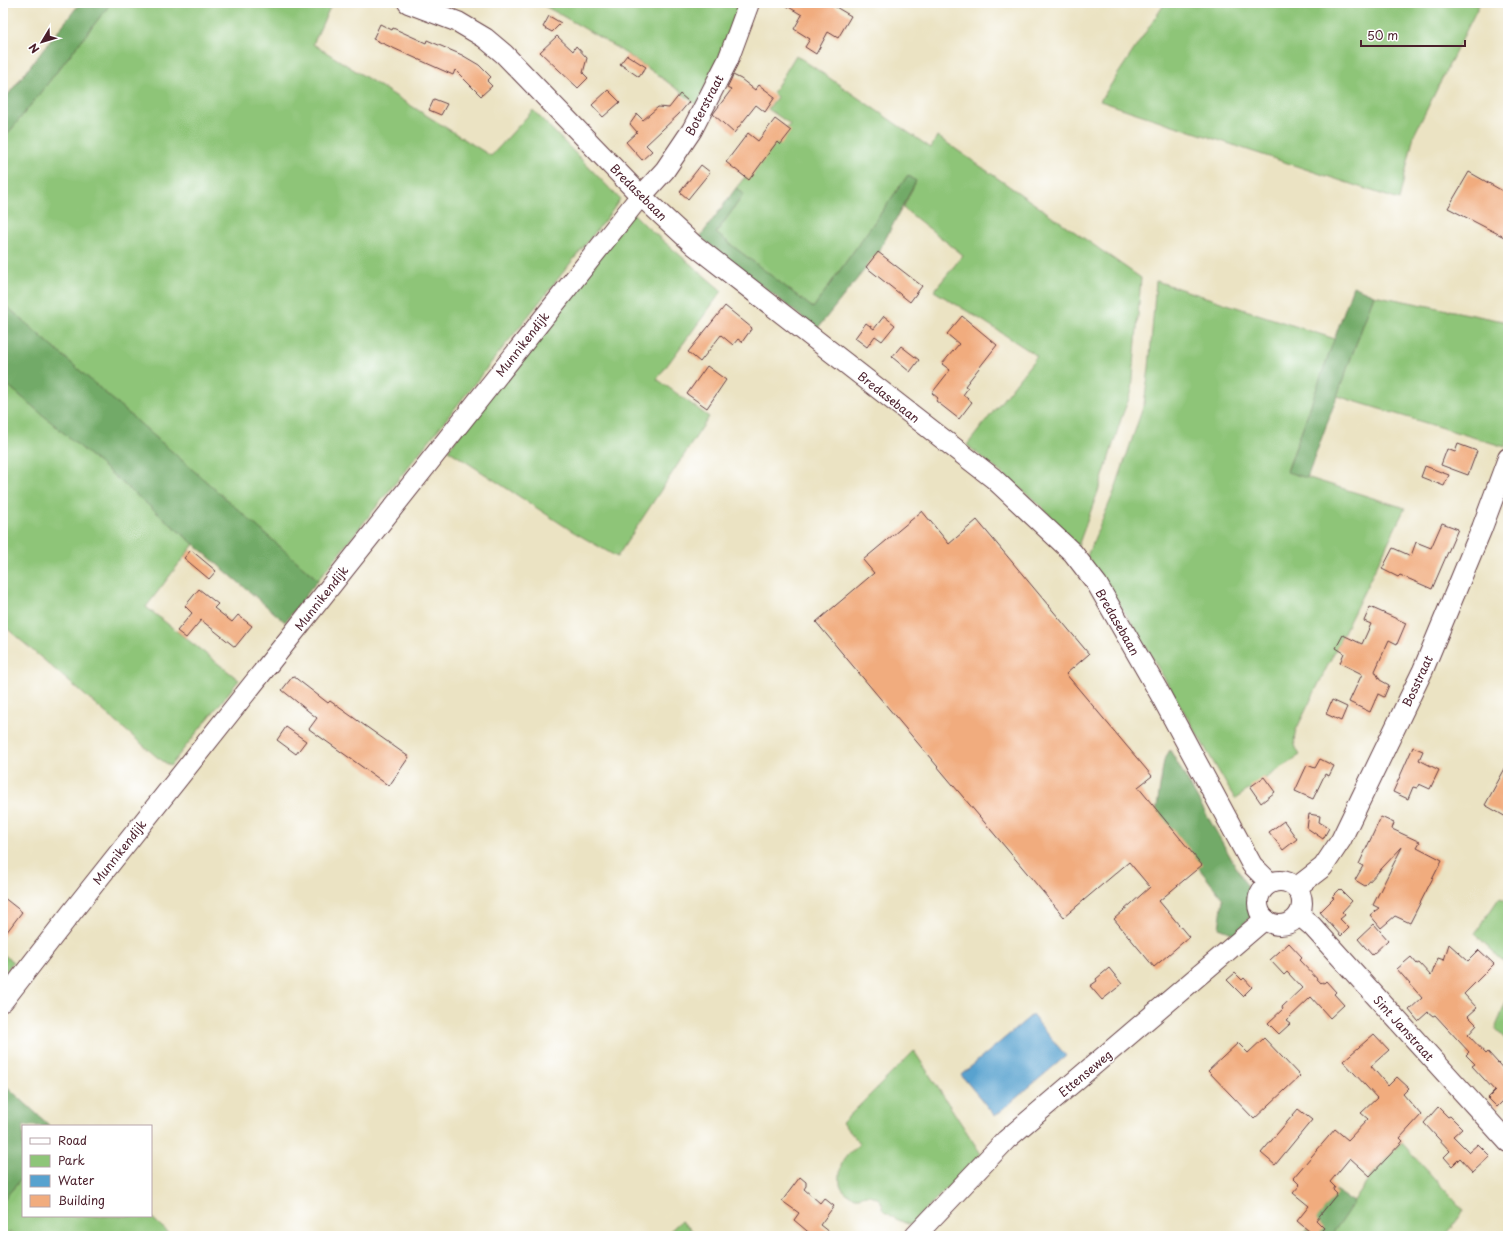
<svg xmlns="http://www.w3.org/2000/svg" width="1511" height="1239" font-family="'Playpen Sans',sans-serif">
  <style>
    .green { fill: #8ec578; stroke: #6c7252 }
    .forest { fill: #72aa68; stroke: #5e644a }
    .water { fill: #58a2cf; stroke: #51607d }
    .building { fill: #f1ac7e }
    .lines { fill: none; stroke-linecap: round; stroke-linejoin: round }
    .minor-casing { stroke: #623c42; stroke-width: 22 }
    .minor { stroke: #fff; stroke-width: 20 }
    .labels { text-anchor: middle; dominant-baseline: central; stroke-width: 3; stroke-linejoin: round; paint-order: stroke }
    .street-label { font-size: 12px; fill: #4a1f2b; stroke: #fff }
  </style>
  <rect width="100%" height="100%" fill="#fff"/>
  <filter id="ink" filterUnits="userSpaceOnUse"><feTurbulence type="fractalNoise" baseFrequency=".025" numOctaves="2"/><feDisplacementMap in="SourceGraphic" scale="8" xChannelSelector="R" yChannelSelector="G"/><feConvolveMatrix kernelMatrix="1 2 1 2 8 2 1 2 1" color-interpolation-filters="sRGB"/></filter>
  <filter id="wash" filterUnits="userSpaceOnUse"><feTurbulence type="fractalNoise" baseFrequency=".012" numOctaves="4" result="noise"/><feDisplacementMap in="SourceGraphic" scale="16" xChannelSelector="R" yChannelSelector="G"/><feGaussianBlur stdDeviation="0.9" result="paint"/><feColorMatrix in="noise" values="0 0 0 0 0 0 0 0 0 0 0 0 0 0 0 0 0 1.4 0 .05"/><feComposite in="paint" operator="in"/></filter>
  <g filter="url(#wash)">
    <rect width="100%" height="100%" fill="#ebe3c3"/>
    <g class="green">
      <path d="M111,3H332L313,44L491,156L533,110L620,199L612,211L318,580L3,303V140Z"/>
      <path d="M539,3H740L723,48L697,105C649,65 594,33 539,3Z"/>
      <path d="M1165,3H1480L1414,135L1399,200L1100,101Z"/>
      <path d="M796,55L931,148L937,136L1141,278L1132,391L1122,416L1100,486L1078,546L1038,503L967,445L1037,356L985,322L934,291L963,255L903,208L916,181L908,175L813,308L716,233L744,194L736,188L745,177L749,179L790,124L768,109L777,97L773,93Z"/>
      <path d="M633,213L647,227L722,291L657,379L709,417L617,557L572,531L448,450Z"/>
      <path d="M1156,281L1335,339L1287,471L1405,508L1296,730C1293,740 1294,746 1300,755L1235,799L1132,623L1087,556L1114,492L1144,404L1149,368Z"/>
      <path d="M1374,295L1508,322V439L1505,447L1337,396Z"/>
      <path d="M3,381L194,544L146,607L239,680L170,766L157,757L3,625Z"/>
      <path d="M1499,898L1508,900V966L1475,934Z"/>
      <path d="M3,954L13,962L3,975Z"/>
      <path d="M1508,997V1042L1495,1029Z"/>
      <path d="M914,1051L981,1154L910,1225L894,1218L882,1209C884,1200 875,1196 868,1195C863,1195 859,1198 855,1197C848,1195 843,1191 840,1185C839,1159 843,1160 860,1143L842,1123Z"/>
      <path d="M1402,1143L1464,1211L1445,1236H1331L1371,1176Z"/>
      <path d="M23,1177V1216H150L172,1236H15L9,1231L11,1236H3V1200Z"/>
      <path d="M681,1221L699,1236H664Z"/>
    </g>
    <g class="forest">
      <path d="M80,3H111L3,140V101Z"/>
      <path d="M908,175L916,181L878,253L817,329L700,237L736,188L744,194L716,233L813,308Z"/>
      <path d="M1353,286L1374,295L1307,478L1287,472Z"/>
      <path d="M3,303L318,580L285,622L3,381Z"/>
      <path d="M1170,750L1248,888L1253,914L1235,934L1219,928L1223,899L1156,813L1164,760Z"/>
      <path d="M3,1083L50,1126H23V1177L3,1200Z"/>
      <path d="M1335,1190L1354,1202L1331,1236H1302Z"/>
    </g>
    <path class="water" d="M1032,1015L1066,1056L995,1116L961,1075Z"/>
    <g id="blocks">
      <g class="building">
        <path d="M782,3H829L851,16L838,38L828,32L816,54L805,47L810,39L794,29L802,15Z"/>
        <path d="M549,16L561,23L552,32L543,27Z"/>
        <path d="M380,24L392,30L393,28L426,43L427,40L462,55L479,65L491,77L487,81L492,86L481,96L455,70L453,75L373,39Z"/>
        <path d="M557,36L573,51L576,46L587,58L583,73L588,78L578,88L540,52Z"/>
        <path d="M627,55L646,67L639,77L620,64Z"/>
        <path d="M733,75L741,79L755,90L759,85L775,97L765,112L756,105L734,133L713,114L731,90L727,88Z"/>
        <path d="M608,90L620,102L603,117L592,105Z"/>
        <path d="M680,94L689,102L679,114L646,145L652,151L642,160L626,142L637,132L630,124L637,114L643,120L658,107L669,108Z"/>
        <path d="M434,99L447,104L441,115L429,110Z"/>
        <path d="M775,119L791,131L780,145L777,142L749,180L726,162L748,133L758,141Z"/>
        <path d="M701,165L710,172L688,199L680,192Z"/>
        <path d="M1469,172L1508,194V239L1448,208Z"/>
        <path d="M878,252L922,286L910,302L866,267Z"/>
        <path d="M725,306L752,328L742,342L738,339L733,345L721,335L700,362L688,352Z"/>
        <path d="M884,316L895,325L882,341L875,336L867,347L855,338L866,323L874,329Z"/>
        <path d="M962,316L997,345L965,386L968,388L963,395L972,402L959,419L936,401L938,398L932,393L950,370L942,364L959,344L947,334Z"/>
        <path d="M901,346L919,360L910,372L892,357Z"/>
        <path d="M707,366L726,380L707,408L687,394Z"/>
        <path d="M1458,444L1477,451L1468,475L1441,465L1447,449L1455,452Z"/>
        <path d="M1425,466L1449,475L1444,486L1421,477Z"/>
        <path d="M922,511L949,544L977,520L1089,654L1066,674L1152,776L1138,787L1202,865L1159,901L1189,937L1154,967L1114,919L1150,887L1129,862L1064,917L816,622L874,573L863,560Z"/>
        <path d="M1442,523L1458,529L1432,589L1400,575L1398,577L1382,569L1393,548L1411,556L1416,542L1431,548Z"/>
        <path d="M191,550L216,571L209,579L184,558Z"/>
        <path d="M199,589L218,604L214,608L232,622L238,615L252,626L235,647L201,620L186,638L177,631L192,613L185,606Z"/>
        <path d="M1370,607L1406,623L1397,644L1389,640L1375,671L1380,680L1389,685L1384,697L1378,694L1370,712L1349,702L1362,674L1340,663L1344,653L1336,648L1343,635L1362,644L1371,624L1364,621Z"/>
        <path d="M293,676L328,703L330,701L409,757L389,786L309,729L317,718L282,690Z"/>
        <path d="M1332,700L1347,707L1341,721L1326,714Z"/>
        <path d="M286,727L306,741L296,754L277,740Z"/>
        <path d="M1413,747L1423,751L1419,760L1439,770L1430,789L1419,784L1417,788L1413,787L1408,799L1393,792Z"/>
        <path d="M1320,759L1334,766L1329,776L1325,774L1313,799L1295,791L1307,765L1315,768Z"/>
        <path d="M1508,763V818L1485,805Z"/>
        <path d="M1264,777L1275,792L1261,803L1250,787Z"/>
        <path d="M1309,814L1320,816L1319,822L1329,828L1323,839L1307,828Z"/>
        <path d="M1381,817L1394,823L1392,829L1420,842L1417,847L1442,860L1410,923L1395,916L1381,928L1370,915L1379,908L1373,905L1402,847L1365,886L1355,880L1363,866L1359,864Z"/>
        <path d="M1284,821L1297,839L1283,850L1269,832Z"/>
        <path d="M1340,889L1352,901L1342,912L1345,915L1340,919L1349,928L1341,936L1320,912L1334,898L1332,897Z"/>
        <path d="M3,897L22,912L3,937Z"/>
        <path d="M1374,924L1388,940L1372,955L1358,939Z"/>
        <path d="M1289,943L1302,957L1299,960L1321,983L1322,982L1324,983L1326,981L1336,992L1334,994L1344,1005L1330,1018L1311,997L1286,1021L1290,1024L1279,1034L1268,1023L1283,1009L1282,1007L1302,988L1287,972L1284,975L1270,960Z"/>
        <path d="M1449,944L1468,961L1479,950L1494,964L1464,994L1477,1008L1468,1016L1477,1025L1468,1035L1486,1054L1488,1052L1508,1074V1096L1497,1107L1488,1098L1495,1091L1472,1066L1475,1064L1466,1055L1469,1052L1435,1015L1433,1016L1428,1012L1418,1021L1409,1010L1422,998L1397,969L1411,957L1417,964L1419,963L1431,976L1438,958L1444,960Z"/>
        <path d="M1109,968L1122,984L1102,1000L1090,986L1097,981L1096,979Z"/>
        <path d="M1235,973L1242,980L1244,978L1252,987L1243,996L1227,980Z"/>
        <path d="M1374,1034L1389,1050L1371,1066L1388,1086L1397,1077L1409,1088L1403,1094L1421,1115L1400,1138L1403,1141L1370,1176L1350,1158L1330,1182L1335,1187L1333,1190L1337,1194L1316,1220L1324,1228L1317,1236H1315L1297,1221L1309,1206L1293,1193L1300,1185L1293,1178L1335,1129L1348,1140L1368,1119L1361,1113L1377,1098L1343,1061Z"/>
        <path d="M1264,1038L1300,1076L1254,1119L1208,1071L1238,1043L1248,1053Z"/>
        <path d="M1438,1107L1448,1117L1450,1116L1462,1128L1453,1136L1469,1152L1478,1144L1490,1156L1473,1172L1460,1158L1452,1166L1444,1157L1450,1151L1424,1123Z"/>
        <path d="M1298,1109L1312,1120L1275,1165L1261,1153Z"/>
        <path d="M800,1177L806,1182V1186L804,1189L820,1203L824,1198L834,1206L820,1225L834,1236H813L794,1220L799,1213L782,1201Z"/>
      </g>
    </g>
  </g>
  <g filter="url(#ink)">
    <use href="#blocks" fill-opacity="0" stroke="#623c42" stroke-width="1"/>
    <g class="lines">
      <defs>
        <g id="minor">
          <path d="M408,3L458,22L485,38L504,54L641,196L694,245L993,478L1073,553L1097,584L1160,694L1252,865L1270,883"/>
          <circle cx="1280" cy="903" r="22"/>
          <path d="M1297,887L1323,867L1341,840L1423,670L1482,528L1508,458"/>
          <path d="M1299,915L1312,926L1508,1142"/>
          <path d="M3,1001L72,912L634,204L665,170L692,130L728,60L749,3"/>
          <path d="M915,1236L1006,1140L1265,919"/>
        </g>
      </defs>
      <use href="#minor" class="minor-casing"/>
      <use href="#minor" class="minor"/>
    </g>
  </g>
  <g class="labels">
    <g class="street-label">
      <text transform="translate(704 105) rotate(-62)">Boterstraat</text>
      <text transform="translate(639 192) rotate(45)">Bredasebaan</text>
      <text transform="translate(522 344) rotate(-52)">Munnikendijk</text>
      <text transform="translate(889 397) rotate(38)">Bredasebaan</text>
      <text transform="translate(321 598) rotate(-52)">Munnikendijk</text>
      <text transform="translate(1118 622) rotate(60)">Bredasebaan</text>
      <text transform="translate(1417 681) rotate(-65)">Bosstraat</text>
      <text transform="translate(119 852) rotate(-52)">Munnikendijk</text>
      <text transform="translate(1404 1028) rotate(48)">Sint Janstraat</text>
      <text transform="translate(1085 1073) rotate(-40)">Ettenseweg</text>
    </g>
  </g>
  <rect width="1511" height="1239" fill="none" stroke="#fff" stroke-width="16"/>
  <rect x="22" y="1125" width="130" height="92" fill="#ffffff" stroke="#b7a5aa"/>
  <rect x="30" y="1138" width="20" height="6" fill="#ffffff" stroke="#b7a5aa"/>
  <text x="58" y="1145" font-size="12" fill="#4a1f2b">Road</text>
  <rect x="30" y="1155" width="20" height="12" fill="#8ec578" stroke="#b7a5aa"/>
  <text x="58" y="1165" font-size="12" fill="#4a1f2b">Park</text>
  <rect x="30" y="1175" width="20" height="12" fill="#58a2cf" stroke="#b7a5aa"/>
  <text x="58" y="1185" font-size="12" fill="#4a1f2b">Water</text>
  <rect x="30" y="1195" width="20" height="12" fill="#f1ac7e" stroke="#b7a5aa"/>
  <text x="58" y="1205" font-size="12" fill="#4a1f2b">Building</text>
  <g transform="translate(42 42) rotate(232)" stroke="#ffffff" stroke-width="3" paint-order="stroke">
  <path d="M0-3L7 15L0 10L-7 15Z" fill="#4a1f2b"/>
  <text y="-6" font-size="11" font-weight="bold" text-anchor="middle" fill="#4a1f2b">N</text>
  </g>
  <path d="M1361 40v6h104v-6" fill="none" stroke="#4a1f2b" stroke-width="2"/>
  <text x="1367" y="40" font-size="12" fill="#4a1f2b" stroke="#ffffff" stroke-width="3" paint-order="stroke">50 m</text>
</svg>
